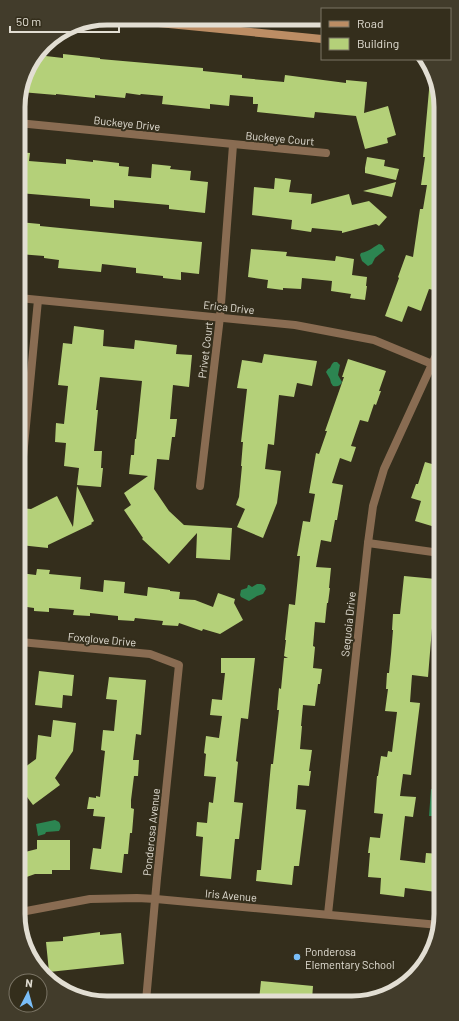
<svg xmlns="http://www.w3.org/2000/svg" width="459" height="1021" font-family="Barlow,sans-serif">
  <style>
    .water { fill: #2c8551 }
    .building { fill: #b4d079 }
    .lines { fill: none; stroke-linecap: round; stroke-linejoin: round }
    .minor { stroke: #896c52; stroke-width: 8 }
    .tertiary { stroke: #896c52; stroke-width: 8 }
    .secondary { stroke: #bc8d64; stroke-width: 8 }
    .poi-dot { fill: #7abef8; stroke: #342e1c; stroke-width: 1.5 }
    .labels { text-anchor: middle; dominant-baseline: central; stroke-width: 4; stroke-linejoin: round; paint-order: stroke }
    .street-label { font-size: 11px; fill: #e2ded3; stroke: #342e1c }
    .poi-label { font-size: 11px; fill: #e2ded3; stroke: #342e1c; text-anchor: start }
    .rim { fill: none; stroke: #e2ded3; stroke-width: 5 }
  </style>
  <rect width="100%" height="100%" fill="#342e1c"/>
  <g class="water">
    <path d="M379,244L382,245L385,250L375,258L372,264L368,266L362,261L360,255L361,253C370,251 372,248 379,244Z"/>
    <path d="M334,362H337L340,365L338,375L342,382C340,386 338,387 333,386L331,383L330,379L326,372L328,369L330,368L332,364Z"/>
    <path d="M257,584H261L264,585L266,589L263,594L257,596L249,601L241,597L240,595L241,590L247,588L248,585H249L252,587Z"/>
    <path d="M431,789L438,790L440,800L439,805L440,807V812L436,816H429Z"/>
    <path d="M55,820L59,822C61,825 61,828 59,831L46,832L45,834L38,836L36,824Z"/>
  </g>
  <g class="building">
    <path d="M63,54L100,58V59L203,68V71L242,75V78L284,82L285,75L346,83V80L367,82L364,113L388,106L396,135L387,138L388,143L365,149L356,116L315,112L314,118L257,112L258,104H253V97L230,95L229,106L210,104V109L162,104L163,96L141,94L140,95L126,93L125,98L95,95V98L56,94V95L21,92L27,68L37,55L63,58Z"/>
    <path d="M430,79H435L438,84V237L436,254L438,255L439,275L433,290L429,289L421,311L408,306L402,322L385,316L399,278L398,277L406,255L413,257L420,209H423L427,185H421L425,157H423Z"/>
    <path d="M18,152L30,153L29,161L66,164V159L93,162V160L119,163V166L129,167L128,176L151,178L152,164L171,166L170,169L191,171L190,180L208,182L205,213L169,209V205L114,200V208L90,206V199L19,193Z"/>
    <path d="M367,157L385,160L384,166L399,169L396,180L365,173V168Z"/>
    <path d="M275,178L291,180L289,192L312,194L311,204L349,194L352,205L369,201L387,217L379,226L376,224L342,233V231L312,228L311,232L291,229L292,220L252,215L254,187L274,189Z"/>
    <path d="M396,182L392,197L363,191Z"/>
    <path d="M19,222L40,224V226L202,242L199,274L181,272V280L163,278V276L136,273V268L102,264L101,272L58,268L59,260L44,258V256L19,254Z"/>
    <path d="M251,249L287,252L286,256L335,261L336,256L354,259L352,275L367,277L366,286H367L365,300L350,298L351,294L331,291L332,281L302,278L301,289L283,288V290L267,288L268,280L248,277Z"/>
    <path d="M74,326L104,330L103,346L134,349L135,340L177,345L176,354L192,355L189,387L173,385L170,419H177L175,437H172L169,460L157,459L154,489L169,511L184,525L232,528L230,560L196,558L197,533L169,564L142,539L143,538L124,510L131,505L124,493L148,476L129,474L131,455H134L135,439H136L142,381L100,377L96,410H98L94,451H102L101,468H103L101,487L77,485L79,468L64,466L66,443L55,442L56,423L64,424L68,386L58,385L63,343L72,344Z"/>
    <path d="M264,354L317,361L312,386L297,383L294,397L279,395L274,445L268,444L265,469L281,471L277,503L263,538L237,527L245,509L236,505L239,497L242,466H241L243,442H241L247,389L237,388L242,360L262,363Z"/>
    <path d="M348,359L386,371L379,391H381L376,405L374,404L368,422L360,420L351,446L356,447L351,462L340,458L332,483L343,485L337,520H335L331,542L321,540L316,567L331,568L329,588H330L328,603H327L325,623L315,622L313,646L315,647L313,668L322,669L320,684H318L315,706L303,705L301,726H302L300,749L312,750L309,771H311L309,786L298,785L296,809L306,810L299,866H294L292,885L256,881L257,870H261L271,764H273L279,710H277L279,688L281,689L284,658H288L284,656L286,640H285L289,604L295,605L300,556H297L303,521L310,522L315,494L309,493L316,453L319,454L327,431H325L344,377H342Z"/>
    <path d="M425,462L439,466V513L435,527L415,521L421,501L411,498L416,484H418Z"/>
    <path d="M77,486L94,521L91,523L92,524L48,545V548L20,545V508L31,509L57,496L73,527Z"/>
    <path d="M37,569L50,570L49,574L81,577L80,589L103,592L104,580L125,582L124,593L147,596L148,587L170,590V591L180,592L179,599L195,600L213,607L218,593L235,599L234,603L243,620L220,634L203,629L202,631L179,623L178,626L162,625L163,621L135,618L134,621L118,620V616L90,613V616L73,615L74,610L49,608V612L34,611V608L20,606V573L36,575Z"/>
    <path d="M404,576L436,579L428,677L412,675L410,702L420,703L411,775L403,774L400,796L416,797L413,817L405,816L400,860L425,863L426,853L441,854V878L438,877L436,892L405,888L404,897L380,894L381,878L368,877L370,853H368L370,837L380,838L383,814L374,813L377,776H378L381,756L387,757L388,751L392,752L397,712L385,711L388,689H386L387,673H389L391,654L393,630H392L393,614H400Z"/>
    <path d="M221,658H255L248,719L241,718L236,761L238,762L234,802L243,803L239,839H235L231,879L200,876L203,837L196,836L197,822L207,823L209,802L213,803L216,777L204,776L206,754L204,753L206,736L219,738L222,716L210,715L212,699L222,700L225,673H221Z"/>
    <path d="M39,671L74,675L72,696L63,695L62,708L35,705Z"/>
    <path d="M109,677L146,680L141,735L136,734L133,760H139L138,776H134L131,800V808L134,809L132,833H130L128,854H124L122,873L90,869L93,848L101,849L105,817L93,816L94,809H87L89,797L96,798V796L100,797L105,751L101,750L103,730L114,731L117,700L106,699Z"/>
    <path d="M53,720L76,723L73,751L55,778L60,785L33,805L21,789V770L36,759L38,735L51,737Z"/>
    <path d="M37,840H70V870H52V874H35L21,879V853L37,849Z"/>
    <path d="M100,932V935L121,933L124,964L49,972L46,942L63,941V937Z"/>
    <path d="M261,981L313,986L312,1000H259Z"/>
  </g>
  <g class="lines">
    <g class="minor">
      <path d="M18,123L326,153"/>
      <path d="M19,298L295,325L374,340L432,364"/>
      <path d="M22,467L38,300"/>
      <path d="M200,486L220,317L233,145"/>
      <path d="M368,543L440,553"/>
      <path d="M20,642L150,654L179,665L157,878L146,1001"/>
      <path d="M328,914L368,543L373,506L384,469L439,349"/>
    </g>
    <path class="tertiary" d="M21,912L90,899L137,898L156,899L439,925"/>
    <path class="secondary" d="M107,18L322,39"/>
  </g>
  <circle class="poi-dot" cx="297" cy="957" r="4"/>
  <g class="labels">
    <g class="street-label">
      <text transform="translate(127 123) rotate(6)">Buckeye Drive</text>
      <text transform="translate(280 138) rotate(5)">Buckeye Court</text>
      <text transform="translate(229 307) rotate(6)">Erica Drive</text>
      <text transform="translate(205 350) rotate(-83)">Privet Court</text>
      <text transform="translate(348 624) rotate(-84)">Sequoia Drive</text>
      <text transform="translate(102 639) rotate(5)">Foxglove Drive</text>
      <text transform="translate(151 832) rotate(-84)">Ponderosa Avenue</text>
      <text transform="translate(231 895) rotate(5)">Iris Avenue</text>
    </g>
    <g class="poi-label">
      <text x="305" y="951">Ponderosa<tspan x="305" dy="13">Elementary School</tspan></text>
    </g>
  </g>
  <path d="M0 0H459V1021H0ZM107 25H352A82 82 0 0 1 434 107V914A82 82 0 0 1 352 996H107A82 82 0 0 1 25 914V107A82 82 0 0 1 107 25Z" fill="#423c2b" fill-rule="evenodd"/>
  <path class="rim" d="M107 25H352A82 82 0 0 1 434 107V914A82 82 0 0 1 352 996H107A82 82 0 0 1 25 914V107A82 82 0 0 1 107 25Z"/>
  <rect x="321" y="8" width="130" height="52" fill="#342e1c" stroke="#7a7465"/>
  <rect x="329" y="21" width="20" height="6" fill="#bc8d64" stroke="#7a7465"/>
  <text x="357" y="28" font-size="12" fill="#e2ded3">Road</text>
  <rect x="329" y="38" width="20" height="12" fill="#b4d079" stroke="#7a7465"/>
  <text x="357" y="48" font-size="12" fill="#e2ded3">Building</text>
  <g transform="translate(28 993) rotate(6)"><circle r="19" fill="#342e1c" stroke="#7a7465"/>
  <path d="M0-3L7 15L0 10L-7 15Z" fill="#7abef8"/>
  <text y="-6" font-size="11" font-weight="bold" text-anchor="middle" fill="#e2ded3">N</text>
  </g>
  <path d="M10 26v6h109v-6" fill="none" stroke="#e2ded3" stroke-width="2"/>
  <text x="16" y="26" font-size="12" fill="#e2ded3" stroke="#342e1c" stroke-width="3" paint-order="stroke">50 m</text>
</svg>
